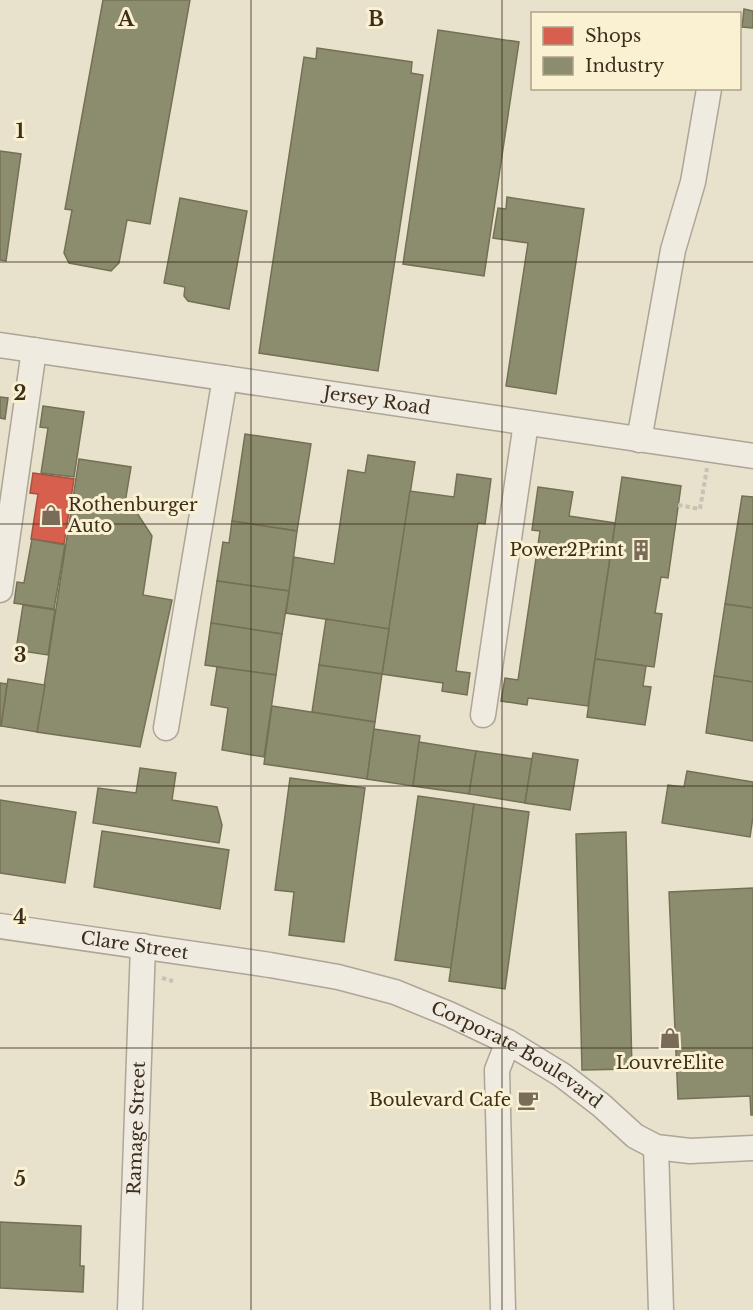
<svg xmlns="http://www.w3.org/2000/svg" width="753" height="1310" font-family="'Libre Baskerville',serif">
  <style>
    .shops { fill: #d6604d; stroke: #a8513e; stroke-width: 1.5 }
    .industry { fill: #8c8c6e; stroke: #747055; stroke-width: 1.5 }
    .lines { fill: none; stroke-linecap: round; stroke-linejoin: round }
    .minor-casing { stroke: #ada596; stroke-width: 27 }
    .path { stroke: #c8c2b6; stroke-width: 4; stroke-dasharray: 4.5 3; stroke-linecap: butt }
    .minor { stroke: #efebe0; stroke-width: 24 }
    .grid { fill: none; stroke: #3d2e1c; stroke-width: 1.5; stroke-opacity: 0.55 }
    .labels { text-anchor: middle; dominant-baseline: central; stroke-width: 6; stroke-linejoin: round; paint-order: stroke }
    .street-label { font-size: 18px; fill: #3d2e1c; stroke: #faf0d2 }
    .poi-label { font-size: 18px; fill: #3d2e1c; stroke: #faf0d2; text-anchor: end }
    .grid-label { font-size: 20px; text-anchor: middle; font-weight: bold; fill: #3d2e1c; stroke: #faf0d2; stroke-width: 6; stroke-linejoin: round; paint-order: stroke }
  </style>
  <rect width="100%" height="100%" fill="#e8e1cc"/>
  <path class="shops" d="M33,473L74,479L64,544L31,539L38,494L30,493Z"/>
  <g class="industry">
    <path d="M103,0H190L150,224L127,220L119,263L111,271L69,263L64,253L72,210L65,209Z"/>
    <path d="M744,9L753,11V28L742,27Z"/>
    <path d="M438,30L519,42L484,276L403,264Z"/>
    <path d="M317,48L412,62L411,73L423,75L378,371L259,353L304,57L316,59Z"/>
    <path d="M0,151L21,154L6,261L0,260Z"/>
    <path d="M507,197L584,209L556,394L506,386L528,243L493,238L498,208L506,209Z"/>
    <path d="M180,198L247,211L229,309L188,301L184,296L185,287L164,283Z"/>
    <path d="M0,397L8,398L5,419L0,418Z"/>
    <path d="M43,406L84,412L74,477L41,473L48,428L40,427Z"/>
    <path d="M245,434L311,444L297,531L232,521Z"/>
    <path d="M368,455L415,462L389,629L286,613L294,557L334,564L348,470L365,473Z"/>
    <path d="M79,459L131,467L124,509L135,510L152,536L143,595L172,600L140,747L37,732Z"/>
    <path d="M457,474L491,479L485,524L478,523L456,671L470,673L467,695L442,691L443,683L382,674L410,491L454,497Z"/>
    <path d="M622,477L681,486L668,578L661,577L655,613L662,614L654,667L595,659Z"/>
    <path d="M538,487L573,492L569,516L615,523L588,706L528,698L527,705L501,701L505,678L518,680L540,531L532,530Z"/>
    <path d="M742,496L753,497V608L725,604Z"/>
    <path d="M232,521L297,531L289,591L217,581L223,542L229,543Z"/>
    <path d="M32,539L65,545L54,609L14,603L17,582L24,583Z"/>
    <path d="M217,581L289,591L282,634L211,623Z"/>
    <path d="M725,604L753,608V682L714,676Z"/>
    <path d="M23,605L55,610L48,655L16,650Z"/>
    <path d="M326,619L389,629L382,674L319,665Z"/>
    <path d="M211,623L282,634L276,675L205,665Z"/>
    <path d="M595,659L646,666L643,686L651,687L645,725L587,717Z"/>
    <path d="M319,665L382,674L375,722L312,712Z"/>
    <path d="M217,667L276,675L264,757L222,750L228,708L211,705Z"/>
    <path d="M714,676L753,682V741L706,733Z"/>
    <path d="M8,679L45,685L37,732L1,726Z"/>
    <path d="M0,683L7,684L1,726H0Z"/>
    <path d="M272,706L375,722L367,779L264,764Z"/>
    <path d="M374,729L420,736L413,786L367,779Z"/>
    <path d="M419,742L476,751L469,794L413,786Z"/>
    <path d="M476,751L532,759L525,803L469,794Z"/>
    <path d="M533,753L578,760L570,810L525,803Z"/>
    <path d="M140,768L176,773L172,800L217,807L222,825L219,843L93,823L98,788L136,793Z"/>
    <path d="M687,771L753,782V817L750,837L662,823L668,785L684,787Z"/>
    <path d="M290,778L365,788L344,942L289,935L294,892L275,890Z"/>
    <path d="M418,796L474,804L451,968L395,960Z"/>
    <path d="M0,800L76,812L65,883L0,873Z"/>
    <path d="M474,804L529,812L505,989L449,981Z"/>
    <path d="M102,831L229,850L220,909L94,887Z"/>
    <path d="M626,832L632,1069L582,1070L576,834Z"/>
    <path d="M753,888V1115H751L750,1096L678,1099L669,892Z"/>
    <path d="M0,1222L81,1226L80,1266H84L83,1292L0,1288Z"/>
  </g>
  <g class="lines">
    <defs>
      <g id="minor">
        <path id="s1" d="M0,345L753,456"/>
        <path d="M639,440L673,250L693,182L709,89"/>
        <path d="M0,590L34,350"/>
        <path d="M483,715L526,423"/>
        <path d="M166,728L225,378"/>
        <path id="s2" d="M0,926L270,965L338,977L395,992L449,1014L508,1042L562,1075L601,1105L635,1136L656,1147L690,1151L753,1148"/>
        <path d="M656,1147L661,1310"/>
        <path id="s3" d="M130,1310L143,946"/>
        <path d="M503,1310L497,1070L508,1042"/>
      </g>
    </defs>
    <use href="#minor" class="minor-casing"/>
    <g class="path">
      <path d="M678,505L700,509L707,468"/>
      <path d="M162,978L173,981"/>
    </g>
    <use href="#minor" class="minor"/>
  </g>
  <path class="grid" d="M251,0V1310M502,0V1310M0,262H753M0,524H753M0,786H753M0,1048H753"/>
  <defs>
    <symbol id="shop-bare" viewBox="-9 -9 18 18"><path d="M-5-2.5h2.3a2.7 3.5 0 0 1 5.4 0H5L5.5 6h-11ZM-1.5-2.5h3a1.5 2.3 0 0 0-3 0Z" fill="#796d5a" stroke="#faf0d2" stroke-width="2.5" paint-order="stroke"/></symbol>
    <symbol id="building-bare" viewBox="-9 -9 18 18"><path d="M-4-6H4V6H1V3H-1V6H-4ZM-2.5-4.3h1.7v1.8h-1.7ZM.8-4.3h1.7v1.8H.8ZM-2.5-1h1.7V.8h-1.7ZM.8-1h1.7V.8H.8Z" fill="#796d5a" stroke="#faf0d2" stroke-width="2.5" paint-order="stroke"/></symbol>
    <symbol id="cafe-bare" viewBox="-9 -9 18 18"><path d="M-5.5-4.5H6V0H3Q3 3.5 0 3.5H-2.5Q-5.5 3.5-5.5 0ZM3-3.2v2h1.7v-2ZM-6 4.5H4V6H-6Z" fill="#796d5a" stroke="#faf0d2" stroke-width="2.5" paint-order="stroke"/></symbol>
  </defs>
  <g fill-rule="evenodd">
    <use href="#shop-bare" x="36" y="500" width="30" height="30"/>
    <use href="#building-bare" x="626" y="535" width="30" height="30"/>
    <use href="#shop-bare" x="655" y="1023" width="30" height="30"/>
    <use href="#cafe-bare" x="513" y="1085" width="30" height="30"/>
  </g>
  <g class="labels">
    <g class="street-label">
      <text stroke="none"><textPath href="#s1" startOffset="381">Jersey Road</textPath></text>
      <text stroke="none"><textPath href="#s2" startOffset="136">Clare Street</textPath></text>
      <text stroke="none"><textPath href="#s2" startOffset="538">Corporate Boulevard</textPath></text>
      <text stroke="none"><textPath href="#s3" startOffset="182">Ramage Street</textPath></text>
    </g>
    <g class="poi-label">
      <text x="68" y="505" text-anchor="start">Rothenburger<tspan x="68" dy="21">Auto</tspan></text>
      <text x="624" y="550">Power2Print</text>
      <text x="670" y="1063" text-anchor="middle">LouvreElite</text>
      <text x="511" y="1100">Boulevard Cafe</text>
    </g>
  </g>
  <g class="grid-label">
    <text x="126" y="26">A</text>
    <text x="376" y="26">B</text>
    <text x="20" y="138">1</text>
    <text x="20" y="400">2</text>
    <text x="20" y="662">3</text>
    <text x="20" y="924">4</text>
    <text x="20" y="1186">5</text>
  </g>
  <rect x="531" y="12" width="210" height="78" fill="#faf0d2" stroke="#aea289" stroke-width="1.5"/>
  <rect x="543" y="27" width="30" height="18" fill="#d6604d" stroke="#aea289" stroke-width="1.5"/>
  <text x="585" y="42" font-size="18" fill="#3d2e1c">Shops</text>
  <rect x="543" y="57" width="30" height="18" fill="#8c8c6e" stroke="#aea289" stroke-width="1.5"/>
  <text x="585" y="72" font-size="18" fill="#3d2e1c">Industry</text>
</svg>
